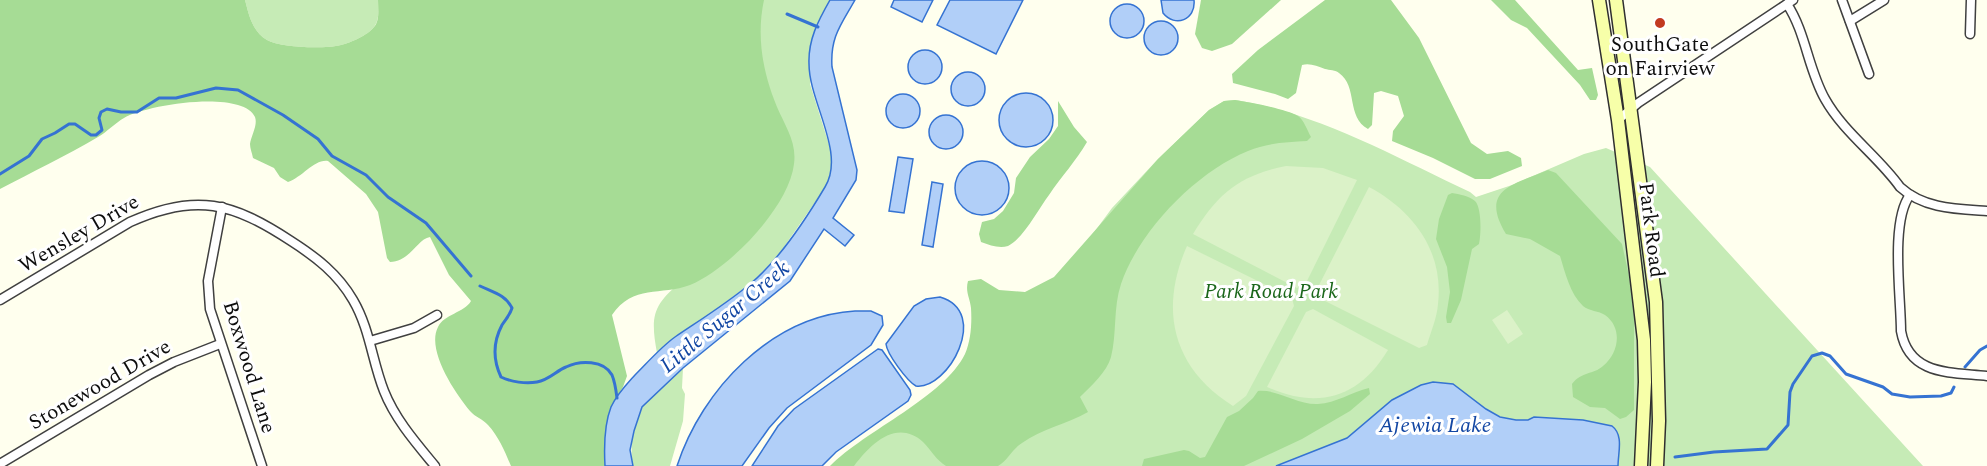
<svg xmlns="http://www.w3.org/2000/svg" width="1987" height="466" font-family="Spectral,serif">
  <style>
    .green { fill: #c6ebb6 }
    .forest { fill: #a6dc95 }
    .pitch { fill: #dbf2c8 }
    .water { fill: #b1cff8; stroke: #3573d2; stroke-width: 1.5 }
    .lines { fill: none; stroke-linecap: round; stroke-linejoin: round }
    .stream { stroke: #3573d2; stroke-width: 3 }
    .street-casing { stroke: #404040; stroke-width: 11 }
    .secondary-casing { stroke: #2f2f2f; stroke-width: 15 }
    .street { stroke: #fff; stroke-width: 8 }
    .secondary { stroke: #f7ffa9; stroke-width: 12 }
    .poi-dot { fill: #c23a21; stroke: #fff; stroke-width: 2 }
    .labels { text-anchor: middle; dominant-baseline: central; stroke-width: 6; stroke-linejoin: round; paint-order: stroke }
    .poi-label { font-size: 21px; fill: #0d0d0d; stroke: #fff }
    .street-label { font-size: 21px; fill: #0d0d0d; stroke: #fff }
    .park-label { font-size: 21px; font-style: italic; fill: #1b671b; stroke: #fff }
    .water-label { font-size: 22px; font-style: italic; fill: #1246a3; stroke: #fff }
  </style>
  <rect width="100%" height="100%" fill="#ffe"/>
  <g class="green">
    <path d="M245,0H378C378,9 380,19 374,27C368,35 350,43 341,45C325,49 281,48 267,40C252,31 249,15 245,0Z"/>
    <path d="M760,0H830L816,26L810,84L831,151L833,168L827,185L777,257L751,283L694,326L674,338L657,353C650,315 653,305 683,280L756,66Z"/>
    <path d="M1235,100C1318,113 1395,157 1470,192L1476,197L1512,185L1584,154L1606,148L1650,167L1923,466H851L857,453L892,426L982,350L1061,277L1112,208L1158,159L1209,110L1224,101Z"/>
    <path d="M683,368L682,388L685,394L683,421L670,466H633C630,449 632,422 642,407C650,395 672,378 683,368Z"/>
  </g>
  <g class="forest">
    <path d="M0,0H245C249,15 252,31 267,40C281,48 325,49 341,45C350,43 368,35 374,27C380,20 378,9 378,0H764C756,37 763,73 777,107C785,126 797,142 794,164C789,207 729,269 690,285C661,296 633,284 612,315L627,376L623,387L610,409L604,451L605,466H511C505,452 499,437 488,425C483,419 475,417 470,411C455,393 426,350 438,327C444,314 464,313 471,301L449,275L430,237C417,239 411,261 390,262L387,258L378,212L366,194L328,161C314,159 303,177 288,182L280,177L274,168L253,158C252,153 250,148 250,144C251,136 258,125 255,117C242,89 145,105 124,118C115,123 107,132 98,137C66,156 32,172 0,189Z"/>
    <path d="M1201,0H1281L1232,44L1212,51L1202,48L1195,34Z"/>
    <path d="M1325,0H1391L1419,38L1471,143L1487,154L1508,151L1521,158L1522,166L1490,179H1475L1433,158L1392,141L1393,131L1404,116L1398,96L1381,91L1374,93L1372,125L1368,129C1346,117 1358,86 1339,73C1336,70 1329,70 1325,69C1317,66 1310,63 1302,65L1296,93L1288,99L1275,94L1233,83L1232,74L1258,50Z"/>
    <path d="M1491,0H1515L1578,70L1592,68L1598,95L1596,100H1590L1580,85L1527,28L1511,20Z"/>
    <path d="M1235,100C1249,102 1286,109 1298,116C1304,120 1307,130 1311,137L1307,141C1287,142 1267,143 1248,151C1196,172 1139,231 1121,284C1113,308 1117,334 1111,357C1107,372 1091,386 1080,397L1088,412C1067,424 1041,429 1022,443C1012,449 1008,460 998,466H946C936,460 931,450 923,442C896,418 870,445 854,466H830C866,430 944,397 965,354C971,340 972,323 971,308C970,298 965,292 968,281L981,279L999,290L1025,292L1054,277L1158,159L1209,110L1224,101Z"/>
    <path d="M1058,101L1074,127L1087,142C1076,161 1061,177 1049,195C1039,208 1023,239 1008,246C999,249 990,245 981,242L979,234L982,222L994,219L1003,211L1014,193L1016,178L1030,157L1049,139L1058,126Z"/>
    <path d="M1548,170L1556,173L1622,244L1629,276L1634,319V410L1626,417L1620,419L1605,408L1590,407L1573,397L1572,384C1582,371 1593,375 1603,366C1619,353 1623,328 1605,315C1599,311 1589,311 1583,306C1570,294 1565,272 1560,256L1530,239L1506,234C1479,189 1513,185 1548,170Z"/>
    <path d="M1452,193C1459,194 1469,196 1475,201C1482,208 1481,235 1479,244L1472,249L1461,300L1451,323H1447L1446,317L1450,292L1447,267L1436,239L1439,219L1448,195Z"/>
    <path d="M1369,388L1370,394L1350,411L1302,439L1244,466H1142L1144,459L1184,450L1189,451L1200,458L1205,457L1227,417L1239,411L1253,398L1258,391C1278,389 1297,405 1318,404C1336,403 1352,392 1369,388Z"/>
  </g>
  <g class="pitch">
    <path d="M1286,166L1323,168L1357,180L1305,285L1297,288L1193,234C1217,194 1240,175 1286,166Z"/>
    <path d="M1369,187C1414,211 1444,252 1438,304C1437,318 1431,331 1427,345L1419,348L1319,298L1316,291Z"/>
    <path d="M1187,246L1292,298L1294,306L1246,396L1233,406C1172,368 1159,309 1187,246Z"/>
    <path d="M1313,309L1388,350C1359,398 1318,410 1267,387L1306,312Z"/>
    <path d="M1507,310L1523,334L1508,344L1492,320Z"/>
  </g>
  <g class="water">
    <path d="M830,0H855C841,25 830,37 832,67L857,170L856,180L833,218L854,235L845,246L824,229L790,281L683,368L642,407L634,431L630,450L633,466H605C604,448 604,425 611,407C617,394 626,385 635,375C648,362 661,347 675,337C700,320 726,304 750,284C778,261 806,219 825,187C846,153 809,102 809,64C808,40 818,21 830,0Z"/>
    <path d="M894,0H933L922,22L891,7Z"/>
    <path d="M950,0H1023L996,54L937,25Z"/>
    <path d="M1161,0H1194C1196,20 1175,28 1163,13Z"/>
    <circle cx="1127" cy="21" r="17"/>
    <circle cx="1161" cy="38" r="17"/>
    <circle cx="925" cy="67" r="17"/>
    <circle cx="968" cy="89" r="17"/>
    <circle cx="1026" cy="120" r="27"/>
    <circle cx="903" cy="111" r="17"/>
    <circle cx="946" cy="132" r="17"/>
    <path d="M898,157L913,159L904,213L889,211Z"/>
    <circle cx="982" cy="188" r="27"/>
    <path d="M932,182L943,184L933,247L922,245Z"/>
    <path d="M940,297C991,312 948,390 916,386C907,381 887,354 886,344L914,306L926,299Z"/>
    <path d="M855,311H871L882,316L883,325L871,345L787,408L769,428L742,466H677C702,389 772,316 855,311Z"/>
    <path d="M878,349L882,350L910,390L911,395L908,401L836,452L822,466H752L778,426L794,409Z"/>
    <path d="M1433,382L1453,384L1486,409L1500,417L1516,420H1528L1534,417L1583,420L1612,426C1624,435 1618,453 1618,466H1276L1347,438L1392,400L1421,385Z"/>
  </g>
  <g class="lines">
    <g class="stream">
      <path d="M787,14L818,27"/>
      <path d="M0,174L29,156L42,139L55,133L69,124H75L91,135H96L102,130L99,118L101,112L107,109L121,112H137L159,98H176L216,88L238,90L283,115L318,139L332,156L366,175L388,197L426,223L471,276"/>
      <path d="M480,286C492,292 506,295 512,308C510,315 506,319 502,325C493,342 493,360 501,377C511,382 526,384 537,382C549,380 556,371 566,367C580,360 604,360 612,375C615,382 616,390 617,398"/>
      <path d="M1965,367L1980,350L1987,346"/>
      <path d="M1675,457L1714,452L1767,449L1788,425L1790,392L1793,384L1812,356L1822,353L1830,356L1846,374L1883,387L1892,394L1910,397L1941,396L1951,393L1954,387"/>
    </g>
    <defs>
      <g id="street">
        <path d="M1842,0L1869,74"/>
        <path d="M1787,4C1806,33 1808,69 1825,99C1844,133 1878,156 1900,187C1924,209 1957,209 1987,211"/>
        <path d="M1850,21L1884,0"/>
        <path d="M1970,34L1971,0"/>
        <path d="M1618,120L1638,103L1793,0"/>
        <path d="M1910,195C1890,221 1901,297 1901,331C1909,376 1951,372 1987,376"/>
        <path d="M222,207L208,281L210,309L262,466"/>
        <path d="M0,300L130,222C196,192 233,203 291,241C316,257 338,274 353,300C370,329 372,361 384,391C395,419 416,443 435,466"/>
        <path d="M370,341L414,328L437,315"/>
        <path d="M0,464L149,375L174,362L220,344"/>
      </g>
      <g id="secondary">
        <path d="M1599,0L1618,120L1644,340L1645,382L1641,466"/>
        <path d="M1616,0L1656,302L1659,421L1657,466"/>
      </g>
    </defs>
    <use href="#street" class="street-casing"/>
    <use href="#secondary" class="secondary-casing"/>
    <use href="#street" class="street"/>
    <use href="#secondary" class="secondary"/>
  </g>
  <circle class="poi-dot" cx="1660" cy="23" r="6"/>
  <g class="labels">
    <g class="poi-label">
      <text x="1660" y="45">SouthGate<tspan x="1660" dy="24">on Fairview</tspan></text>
    </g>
    <g class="street-label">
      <text transform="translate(1651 230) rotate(83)">Park Road</text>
      <text transform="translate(79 234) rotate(-30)">Wensley Drive</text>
      <text transform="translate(249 367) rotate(73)">Boxwood Lane</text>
      <text transform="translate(100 385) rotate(-30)">Stonewood Drive</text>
    </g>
    <g class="park-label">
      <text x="1271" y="292">Park Road Park</text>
    </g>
    <g class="water-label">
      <text transform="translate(725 317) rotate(-40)">Little Sugar Creek</text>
      <text x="1435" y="425">Ajewia Lake</text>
    </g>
  </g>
</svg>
